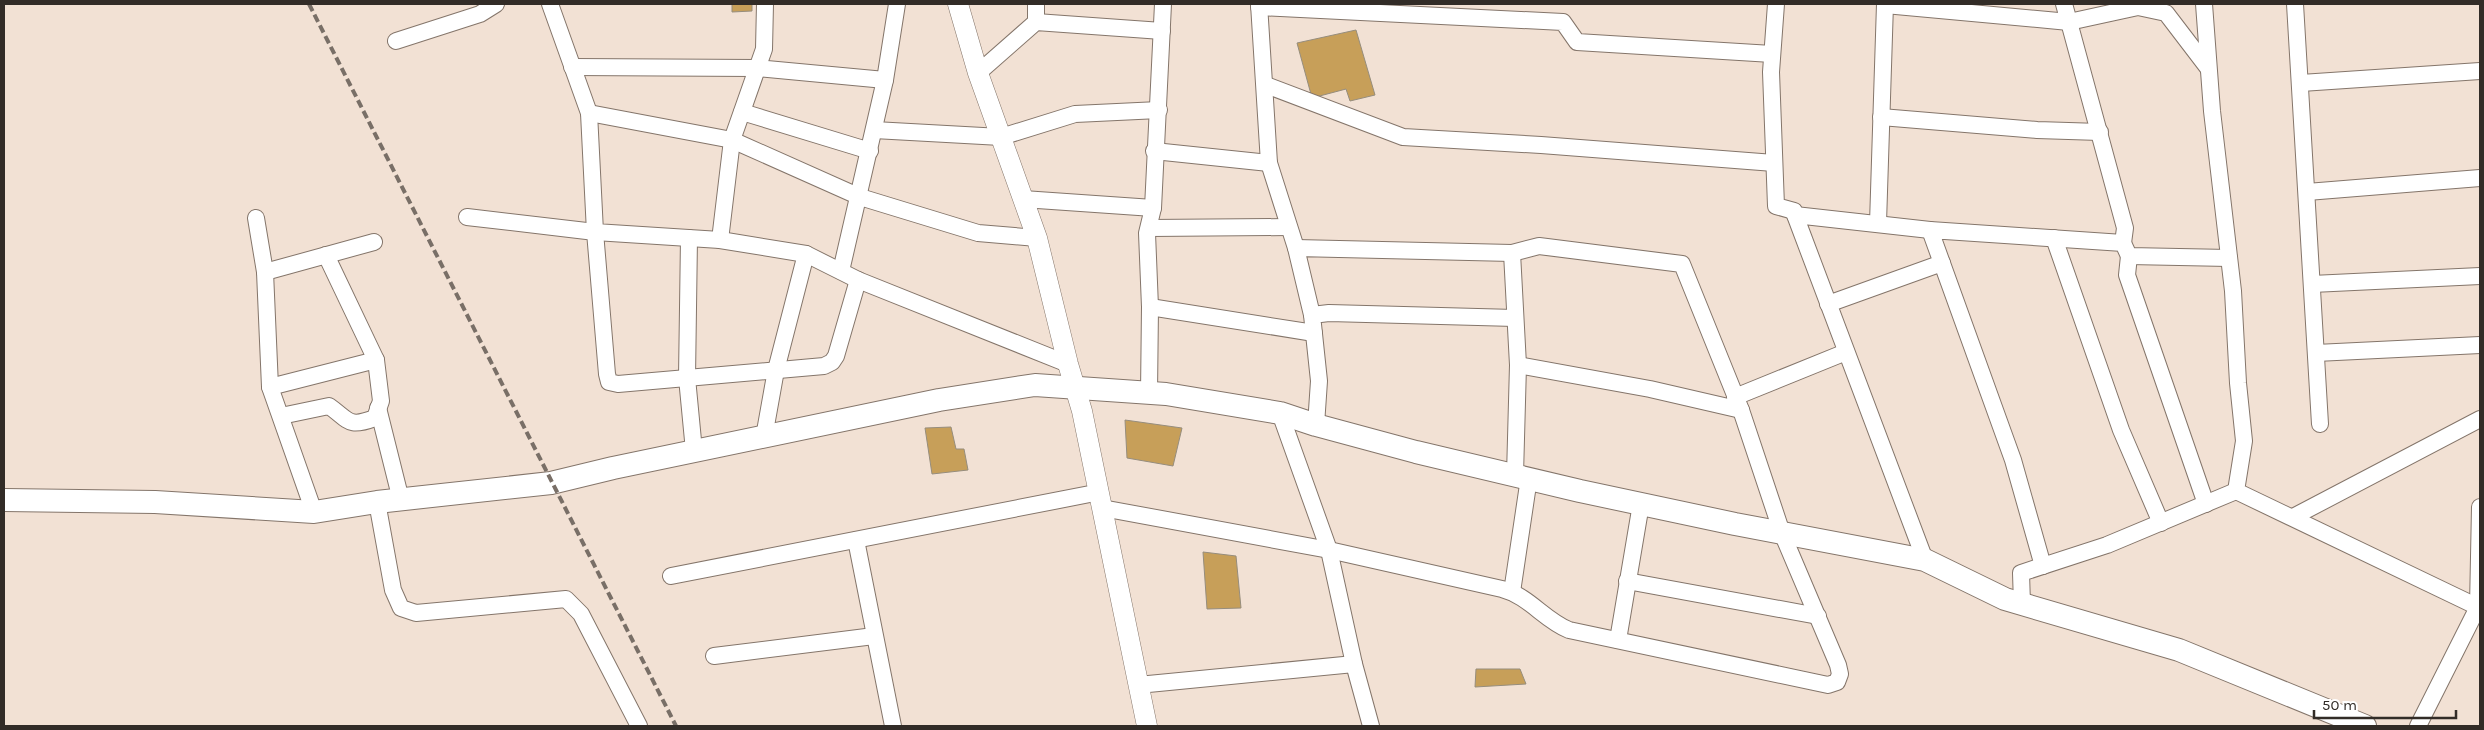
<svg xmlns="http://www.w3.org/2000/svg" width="2484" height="730" font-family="Karla,sans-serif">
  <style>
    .building { fill: #c79f59; stroke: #968d7d }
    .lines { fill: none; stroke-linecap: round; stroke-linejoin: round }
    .minor-casing { stroke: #84756a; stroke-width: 18 }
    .tertiary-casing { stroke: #84756a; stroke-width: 21 }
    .secondary-casing { stroke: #84756a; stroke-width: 24 }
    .minor { stroke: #fff; stroke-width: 16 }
    .tertiary { stroke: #fff; stroke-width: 20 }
    .secondary { stroke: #fff; stroke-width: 22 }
    .rail { stroke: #796f67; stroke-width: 4; stroke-dasharray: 8 4; stroke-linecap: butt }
  </style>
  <rect width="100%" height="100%" fill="#f2e1d4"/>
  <g class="building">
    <path d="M732,4H752V11L732,12Z"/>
    <path d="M1356,30L1375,95L1350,101L1346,89L1312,98L1297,43Z"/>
    <path d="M1125,420L1182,428L1173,466L1127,458Z"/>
    <path d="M951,427L956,449H964L968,470L932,474L925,428Z"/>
    <path d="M1203,552L1236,556L1241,608L1207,609Z"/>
    <path d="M1476,669H1520L1526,684L1475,687Z"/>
  </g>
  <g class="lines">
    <defs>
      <g id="minor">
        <path d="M550,4L589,113L595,232L720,240L806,254L858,280L1068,364"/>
        <path d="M1036,4V22"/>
        <path d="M1259,4L1269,163L1296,248"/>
        <path d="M1776,4L1771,72L1776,206L1794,211L1795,215"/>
        <path d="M2204,4L2212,111L2233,291L2238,383L2244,441L2236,491L2478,607"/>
        <path d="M2295,4L2320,424"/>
        <path d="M1885,5L2069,22L2064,4"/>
        <path d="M1259,7L1563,22L1577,42L1772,54"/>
        <path d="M396,41L480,14L496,4"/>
        <path d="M572,67L756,68L885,80"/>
        <path d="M978,73L1036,22L1162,31"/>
        <path d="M2301,83L2480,71"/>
        <path d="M1266,85L1403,137L1541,145L1774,163"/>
        <path d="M742,112L870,151"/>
        <path d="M589,113L732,140L860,197L978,233L1037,238"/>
        <path d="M1881,117L2037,130L2100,132"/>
        <path d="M874,130L1001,137L1075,114L1159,110"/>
        <path d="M1154,151L1269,163"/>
        <path d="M2307,192L2480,178"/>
        <path d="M1023,199L1153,208"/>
        <path d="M467,217L595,232L607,374L609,382L618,384L824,366L832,362L836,356L858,280"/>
        <path d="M256,218L265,272L270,387L314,512"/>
        <path d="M1878,223L1885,4"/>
        <path d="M1149,228L1288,227"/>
        <path d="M689,238L687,378L694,451"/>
        <path d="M2054,238L2121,430L2161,523"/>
        <path d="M720,240L732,140L764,49L765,4"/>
        <path d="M2123,243L2125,228L2069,22L2138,7L2166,13L2208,68"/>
        <path d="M2129,256L2127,275L2206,504"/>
        <path d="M841,271L885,80L897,4"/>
        <path d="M265,272L374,242"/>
        <path d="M2312,284L2480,276"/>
        <path d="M1828,304L1942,263"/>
        <path d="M1150,307L1314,333"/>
        <path d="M1312,315L1296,248L1512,253"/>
        <path d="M2316,353L2480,345"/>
        <path d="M1518,365L1650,389L1741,410"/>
        <path d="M270,387L376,360"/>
        <path d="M1149,393L1150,307L1147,233L1153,208L1163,4"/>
        <path d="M1735,397L1846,352"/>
        <path d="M378,408L401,500"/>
        <path d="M1280,413L1329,550L1354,664L1371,726"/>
        <path d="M281,416L329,406C350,421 348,428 375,418L381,401L376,360L326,255"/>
        <path d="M1316,425L1319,381L1312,315L1329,313L1515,318"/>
        <path d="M764,437L776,370L806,254"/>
        <path d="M377,502L393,590L401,608L416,613L566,599L581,614L639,726"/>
        <path d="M1102,508L1329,550L1502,589C1529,596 1544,620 1569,630L1828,685L1837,682L1840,674L1838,665L1782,533L1741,410L1682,264L1539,246L1512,253L1518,365L1515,475"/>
        <path d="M2293,517L2480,419"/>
        <path d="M856,540L893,726"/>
        <path d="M1925,560L1795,215L1930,230"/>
        <path d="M2043,566L2013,460L1930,230L2123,243L2129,256L2229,258"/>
        <path d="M671,576L1100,492"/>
        <path d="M1627,581L1818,616"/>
        <path d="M1512,592L1529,478"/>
        <path d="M2022,604L2021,573L2107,545L2236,491"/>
        <path d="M1618,640L1641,504"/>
        <path d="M714,656L874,636"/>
        <path d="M1138,685L1354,664"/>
        <path d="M2418,726L2478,607L2480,507"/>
      </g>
      <path id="tertiary" d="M958,4L978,73L1037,238L1068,364L1082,411L1147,726"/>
      <path id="secondary" d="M4,500L155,502L314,512L377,502L551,483L613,468L939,400L1035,385L1166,394L1280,413L1316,425L1416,452L1580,491L1735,524L1925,560L2005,599L2179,650L2365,726"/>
    </defs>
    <use href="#minor" class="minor-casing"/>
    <use href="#tertiary" class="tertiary-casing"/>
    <use href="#secondary" class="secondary-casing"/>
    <use href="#minor" class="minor"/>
    <use href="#tertiary" class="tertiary"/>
    <use href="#secondary" class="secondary"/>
    <path class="rail" d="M309,4L676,726"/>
  </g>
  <rect width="2484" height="730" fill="none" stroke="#322c27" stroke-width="10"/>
  <path d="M2314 710v8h142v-8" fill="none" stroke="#322c27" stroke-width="2.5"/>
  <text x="2322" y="710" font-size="15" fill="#322c27" stroke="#ffffff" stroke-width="4" paint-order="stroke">50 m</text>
</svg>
